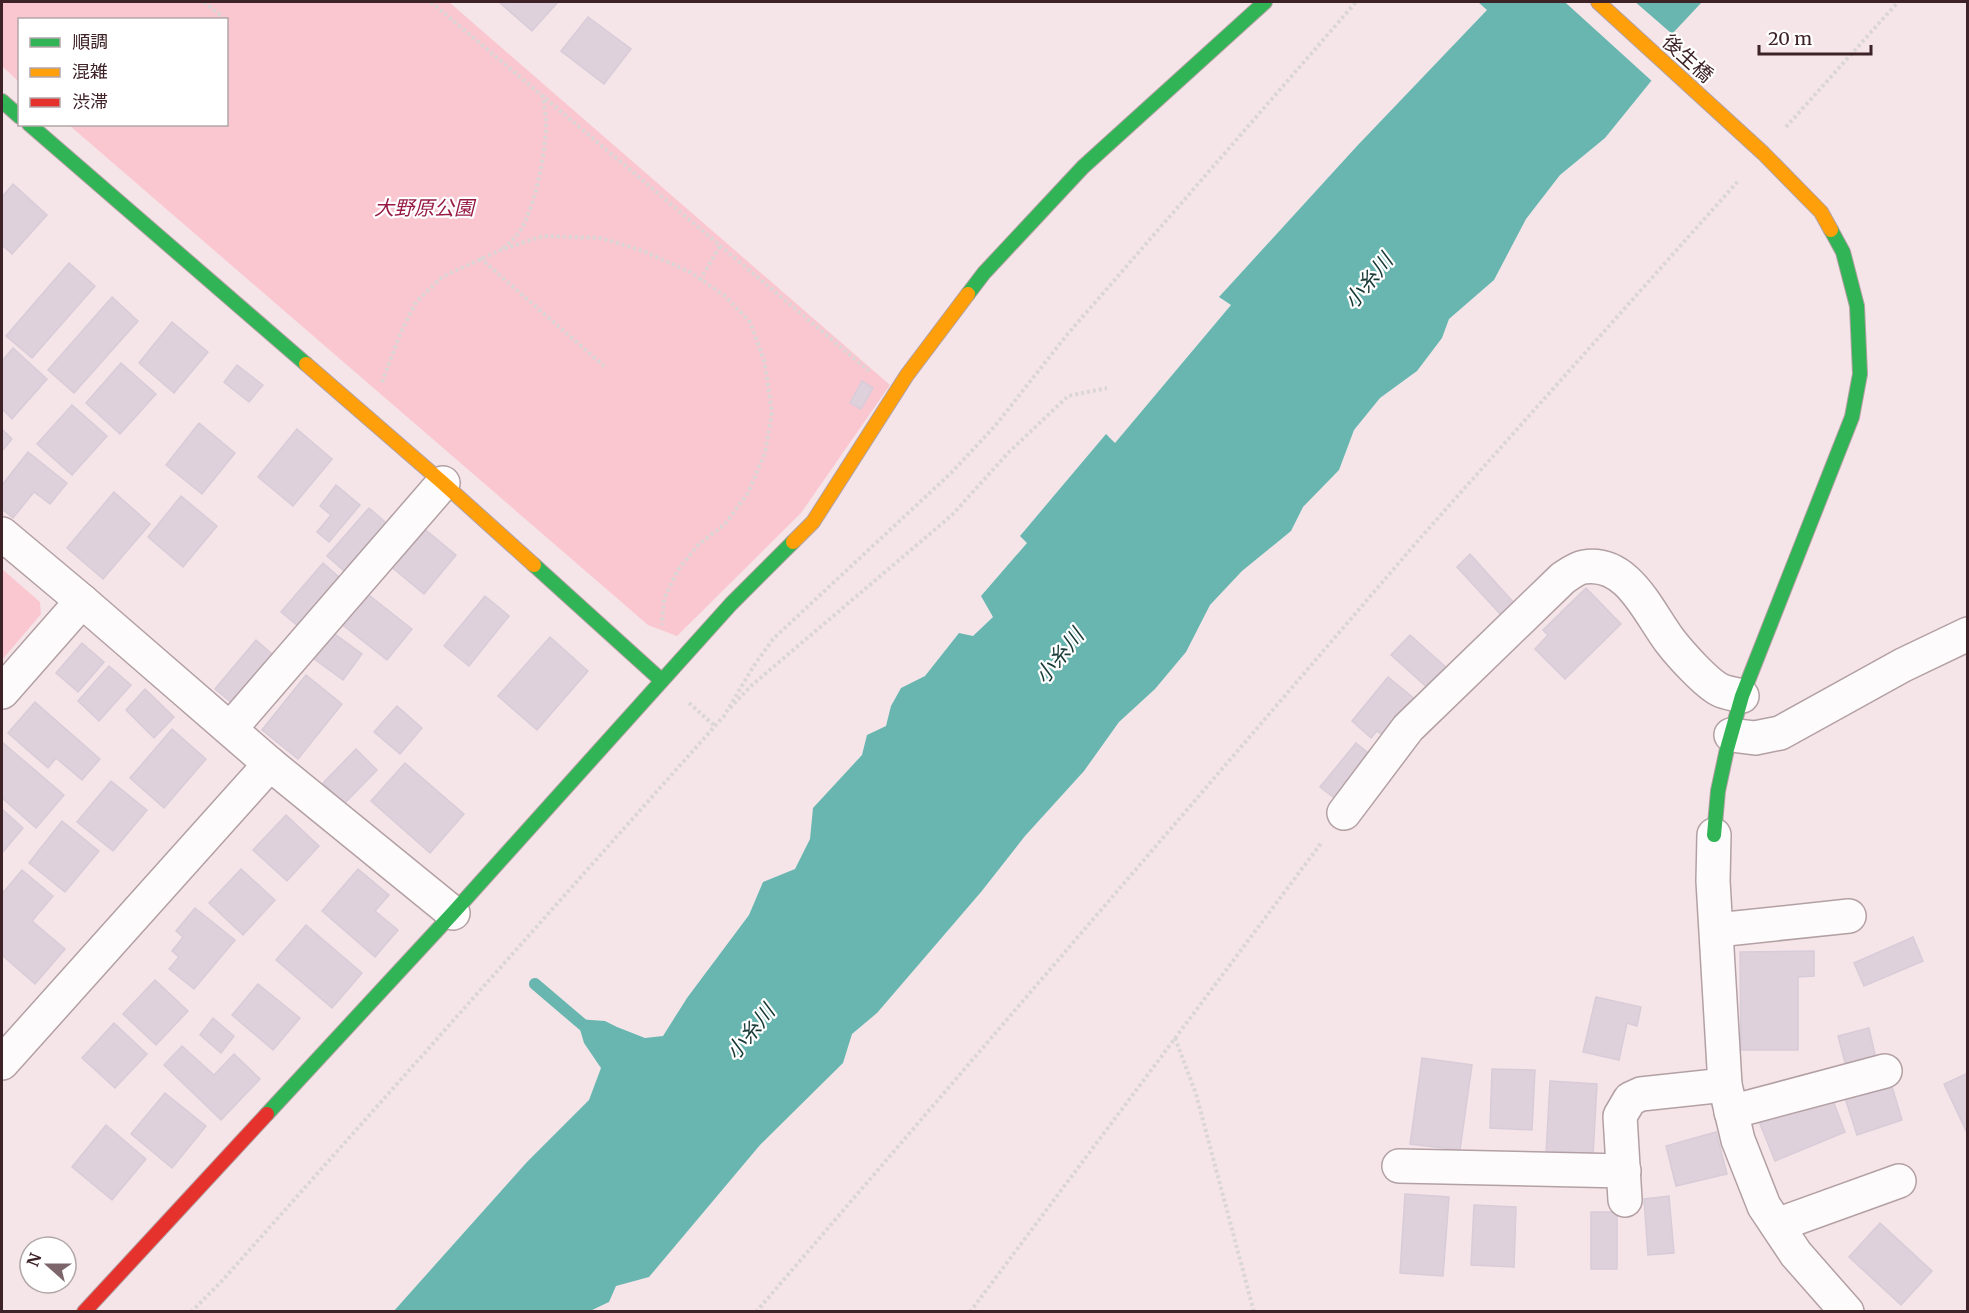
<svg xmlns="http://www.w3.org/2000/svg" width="1969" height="1313" font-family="Merriweather,'Noto Sans JP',serif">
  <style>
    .green { fill: #fac7d0 }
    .water { fill: #69b6b1 }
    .pier { fill: #f5e5e8 }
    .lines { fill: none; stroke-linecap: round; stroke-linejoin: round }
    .stream { stroke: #69b6b1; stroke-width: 12 }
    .building { fill: #ded1db; stroke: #d8ccd8; stroke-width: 1.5 }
    .street-casing { stroke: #b3a0a4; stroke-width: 36 }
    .fast-casing { stroke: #b3a0a4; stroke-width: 16 }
    .slow-casing { stroke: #b3a0a4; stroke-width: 16 }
    .jam-casing { stroke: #b3a0a4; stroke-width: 16 }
    .path { stroke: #dbd6d6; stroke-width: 4; stroke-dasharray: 3 3; stroke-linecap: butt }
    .street { stroke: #fefbfc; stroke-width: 33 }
    .fast { stroke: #30b455; stroke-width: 14 }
    .slow { stroke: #ff9f0a; stroke-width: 14 }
    .jam { stroke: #e5322d; stroke-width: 14 }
    .labels { text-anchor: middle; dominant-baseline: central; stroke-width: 4.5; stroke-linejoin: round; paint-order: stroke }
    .street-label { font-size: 20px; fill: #3d2227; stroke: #fff }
    .park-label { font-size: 20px; font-style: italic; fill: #971b44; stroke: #fff }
    .water-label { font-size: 21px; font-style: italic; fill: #173936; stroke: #fff }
  </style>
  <rect width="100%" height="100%" fill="#f5e5e8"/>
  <g class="green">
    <path d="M2,2H449L890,385L801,513L677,636L648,625L69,125L226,124V20H20L19,82L2,66Z"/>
    <path d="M2,569L40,602L41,614L2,660Z"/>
  </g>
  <g class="water">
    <path d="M1478,2H1565L1652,80L1605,138L1560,175L1526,219L1494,280L1449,319L1442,338L1417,371L1380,398L1354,430L1339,470L1303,507L1291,531L1242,571L1210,605L1186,652L1155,689L1119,722L1084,771L1025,836L981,892L877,1013L852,1034L843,1063L760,1145L649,1277L616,1286L609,1302L590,1311L393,1312L527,1162L589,1100L601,1068L584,1043L577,1019L605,1021L617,1027L645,1038L663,1036L687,998L749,915L763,882L795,869L810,839L813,808L862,755L867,735L886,726L891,706L901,688L925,676L959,633L973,636L993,617L981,596L1027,543L1020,536L1106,434L1115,443L1231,305L1219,297L1357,146L1487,10Z"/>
    <path d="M1635,2H1702L1672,34Z"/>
  </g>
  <g class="pier">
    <path d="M1565,2H1569L1654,78V83Z"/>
    <path d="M1632,2H1635L1674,36H1670Z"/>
  </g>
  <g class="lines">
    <path class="stream" d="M535,984L589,1030"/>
  </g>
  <g class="building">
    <path d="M499,2H558L532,31Z"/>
    <path d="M588,17L631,49L604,84L561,51Z"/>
    <path d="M13,184L47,215L12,254L2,245V197Z"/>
    <path d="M69,263L95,286L32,358L6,336Z"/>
    <path d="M112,297L138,321L74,393L48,370Z"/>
    <path d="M172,322L208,352L174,393L139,363Z"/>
    <path d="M13,348L47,379L12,419L2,409V361Z"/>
    <path d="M121,363L156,394L120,434L86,403Z"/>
    <path d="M237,365L263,385L249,402L224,382Z"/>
    <path d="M862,381L873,388L861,409L850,403Z"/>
    <path d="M72,405L107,436L72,475L37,444Z"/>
    <path d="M199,423L235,453L202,494L166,465Z"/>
    <path d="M2,429L12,439L2,451Z"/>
    <path d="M297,429L332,459L293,506L258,477Z"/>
    <path d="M28,452L67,483L50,504L34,492L13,518L2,509V485Z"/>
    <path d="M336,485L360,505L329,542L317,532L331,515L320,506Z"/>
    <path d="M114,492L150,524L103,579L67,548Z"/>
    <path d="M181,496L217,526L183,567L148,537Z"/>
    <path d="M369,508L392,528L350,576L327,556Z"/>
    <path d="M421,526L456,555L424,594L389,565Z"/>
    <path d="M1470,554L1514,603L1501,615L1457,567Z"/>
    <path d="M323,563L346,583L304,631L281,612Z"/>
    <path d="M1586,588L1621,624L1565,679L1535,649L1548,635L1543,630Z"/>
    <path d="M365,592L412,629L387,660L340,623Z"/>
    <path d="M485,596L509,616L469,666L444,646Z"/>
    <path d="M332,632L362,654L343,680L313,658Z"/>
    <path d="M1410,635L1448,669L1430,690L1391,655Z"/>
    <path d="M550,637L588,671L537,730L498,696Z"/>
    <path d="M256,640L279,660L238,708L215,689Z"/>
    <path d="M82,643L104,662L78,692L56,673Z"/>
    <path d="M109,666L131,685L99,721L78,701Z"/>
    <path d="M306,675L342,704L298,759L262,730Z"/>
    <path d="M1388,677L1421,704L1390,741L1377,731L1371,738L1352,721Z"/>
    <path d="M145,689L174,717L154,738L126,710Z"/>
    <path d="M35,702L100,759L82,780L56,758L48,768L8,733Z"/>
    <path d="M397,706L422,728L400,754L374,732Z"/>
    <path d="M172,729L206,759L164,808L130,778Z"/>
    <path d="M2,742L64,795L36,828L2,798Z"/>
    <path d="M1356,743L1377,760L1342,804L1320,787Z"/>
    <path d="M356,749L377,770L344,804L323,783Z"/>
    <path d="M405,763L464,814L430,853L371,801Z"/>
    <path d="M111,781L147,810L113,851L77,822Z"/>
    <path d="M2,809L23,828L2,853Z"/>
    <path d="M286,815L319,846L287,881L253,850Z"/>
    <path d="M62,821L99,851L65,892L29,863Z"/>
    <path d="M241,869L275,900L243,935L209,903Z"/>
    <path d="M358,869L389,895L375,911L398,930L375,957L322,911Z"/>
    <path d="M22,870L53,896L32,921L65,949L35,984L2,955V894Z"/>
    <path d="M195,908L235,940L194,989L169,969L179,957L172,951L183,937L176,931Z"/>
    <path d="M306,925L362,973L332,1008L276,960Z"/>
    <path d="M1913,937L1923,961L1864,986L1854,963Z"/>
    <path d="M1814,951V976L1798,977V1050H1741L1740,952Z"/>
    <path d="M155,980L188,1011L156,1045L123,1014Z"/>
    <path d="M258,984L300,1018L273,1050L232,1015Z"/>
    <path d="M1596,997L1641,1007L1637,1026L1627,1023L1619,1060L1583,1052Z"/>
    <path d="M213,1018L234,1036L221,1053L200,1035Z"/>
    <path d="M114,1023L147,1054L115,1088L82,1058Z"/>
    <path d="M1869,1028L1877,1063L1847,1070L1838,1036Z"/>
    <path d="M182,1046L214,1075L234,1054L260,1079L221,1120L164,1065Z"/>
    <path d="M1422,1058L1472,1065L1460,1150L1410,1144Z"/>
    <path d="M1492,1069L1535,1070L1532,1130L1490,1128Z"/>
    <path d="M1968,1073V1135L1944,1084Z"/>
    <path d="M1890,1080L1902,1120L1857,1135L1844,1095Z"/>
    <path d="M1550,1081L1597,1084L1593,1156L1546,1154Z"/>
    <path d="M1829,1090L1845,1132L1775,1161L1758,1119Z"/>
    <path d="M165,1093L206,1126L172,1168L131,1134Z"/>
    <path d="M106,1125L146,1159L112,1200L72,1167Z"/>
    <path d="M1716,1132L1727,1174L1676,1186L1666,1146Z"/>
    <path d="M1405,1194L1449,1197L1443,1276L1400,1273Z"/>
    <path d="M1669,1196L1674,1253L1648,1255L1644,1199Z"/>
    <path d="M1474,1205L1516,1207L1514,1267L1471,1265Z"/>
    <rect x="1591" y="1212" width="26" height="57"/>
    <path d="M1880,1223L1932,1271L1901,1305L1849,1257Z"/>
  </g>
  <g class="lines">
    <defs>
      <g id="street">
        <path d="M2,534L82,601L270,764L453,913"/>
        <path d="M2,692L82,601"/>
        <path d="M230,729L443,483"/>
        <path d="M1731,735L1755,738L1780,733L1903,665L1968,634"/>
        <path d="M1344,813L1408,728L1563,578C1569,574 1577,568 1584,567C1628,560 1648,612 1670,641C1680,654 1706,683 1720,690C1726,693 1735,694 1742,696"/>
        <path d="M1714,835L1713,881L1725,1085L1738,1140L1764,1206L1796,1254L1847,1312"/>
        <path d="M1717,930L1849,916"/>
        <path d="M2,1063L270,764"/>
        <path d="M1731,1112L1885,1071"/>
        <path d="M1399,1166L1624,1171"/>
        <path d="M1625,1200L1620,1116L1630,1099L1641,1094L1725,1085"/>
        <path d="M1777,1225L1899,1181"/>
      </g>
      <g id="fast">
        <path d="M2,101L20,117"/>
        <path d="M29,124L306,364"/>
        <path d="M968,294L984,273L1083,167L1265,2"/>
        <path d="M534,565L661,680"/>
        <path d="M1714,835L1718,791L1727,749L1742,696L1852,417L1860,374L1857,306L1843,252L1831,230"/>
        <path d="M267,1114L453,913L731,604L793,542"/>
      </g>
      <g id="slow">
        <path d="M1598,2L1763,153L1821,212L1831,230"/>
        <path d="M306,364L443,483L534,565"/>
        <path d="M793,542L813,522L907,375L968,294"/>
      </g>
      <path id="jam" d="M84,1312L267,1114"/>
    </defs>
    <use href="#street" class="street-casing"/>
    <use href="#fast" class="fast-casing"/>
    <use href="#slow" class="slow-casing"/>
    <use href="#jam" class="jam-casing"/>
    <g class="path">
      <path d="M204,2L224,18"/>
      <path d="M431,2L869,371"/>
      <path d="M1786,127L1898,2"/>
      <path d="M503,248C508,244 513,240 517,235C535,213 547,147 546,119C545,111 544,103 543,95"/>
      <path d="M480,258L604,366"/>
      <path d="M700,280L720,246"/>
      <path d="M382,382L401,332L416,302L442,277L503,249L543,236L601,238L643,251L690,272L725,296L750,322L764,360L772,412L765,453L748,493L725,524L698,545L678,570L664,599L662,625"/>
      <path d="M689,703L715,726"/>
      <path d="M730,708L752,685L952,515L1008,453L1068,396L1107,388"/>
      <path d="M1175,1038L1196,1094L1254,1312"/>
      <path d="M191,1312L221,1282L715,726L724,716L753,667L773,639L951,473L995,426L1066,336L1356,2"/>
      <path d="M756,1312L1422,536L1739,180"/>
      <path d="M970,1312L1322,842"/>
    </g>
    <use href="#street" class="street"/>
    <use href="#fast" class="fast"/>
    <use href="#slow" class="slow"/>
    <use href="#jam" class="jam"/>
  </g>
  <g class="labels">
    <g class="street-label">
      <text transform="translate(1688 58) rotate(42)">後生橋</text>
    </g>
    <g class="park-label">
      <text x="424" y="207">大野原公園</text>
    </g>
    <g class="water-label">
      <text transform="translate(1368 281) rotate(-51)">小糸川</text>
      <text transform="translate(1059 656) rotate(-51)">小糸川</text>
      <text transform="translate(750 1032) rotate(-51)">小糸川</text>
    </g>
  </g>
  <rect width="1969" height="1313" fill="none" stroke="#3d2227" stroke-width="6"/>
  <rect x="18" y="18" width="210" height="108" fill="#ffffff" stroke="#b1a7a9" stroke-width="1.5"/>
  <rect x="30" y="38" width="30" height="9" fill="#30b455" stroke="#b1a7a9" stroke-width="1.5"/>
  <text x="72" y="48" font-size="18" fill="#3d2227">順調</text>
  <rect x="30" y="68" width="30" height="9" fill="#ff9f0a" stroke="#b1a7a9" stroke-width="1.5"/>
  <text x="72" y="78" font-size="18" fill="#3d2227">混雑</text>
  <rect x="30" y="98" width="30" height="9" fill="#e5322d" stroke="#b1a7a9" stroke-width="1.5"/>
  <text x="72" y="108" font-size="18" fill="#3d2227">渋滞</text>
  <g transform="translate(48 1265) rotate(291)"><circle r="28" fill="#ffffff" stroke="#b1a7a9" stroke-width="1.5"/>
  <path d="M0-4.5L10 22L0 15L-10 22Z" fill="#7d666b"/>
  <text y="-9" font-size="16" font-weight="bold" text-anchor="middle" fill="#3d2227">N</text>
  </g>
  <path d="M1759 45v9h112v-9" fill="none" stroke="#3d2227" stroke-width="3"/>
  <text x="1768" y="45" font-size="18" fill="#3d2227" stroke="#ffffff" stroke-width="4.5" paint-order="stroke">20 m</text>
</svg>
